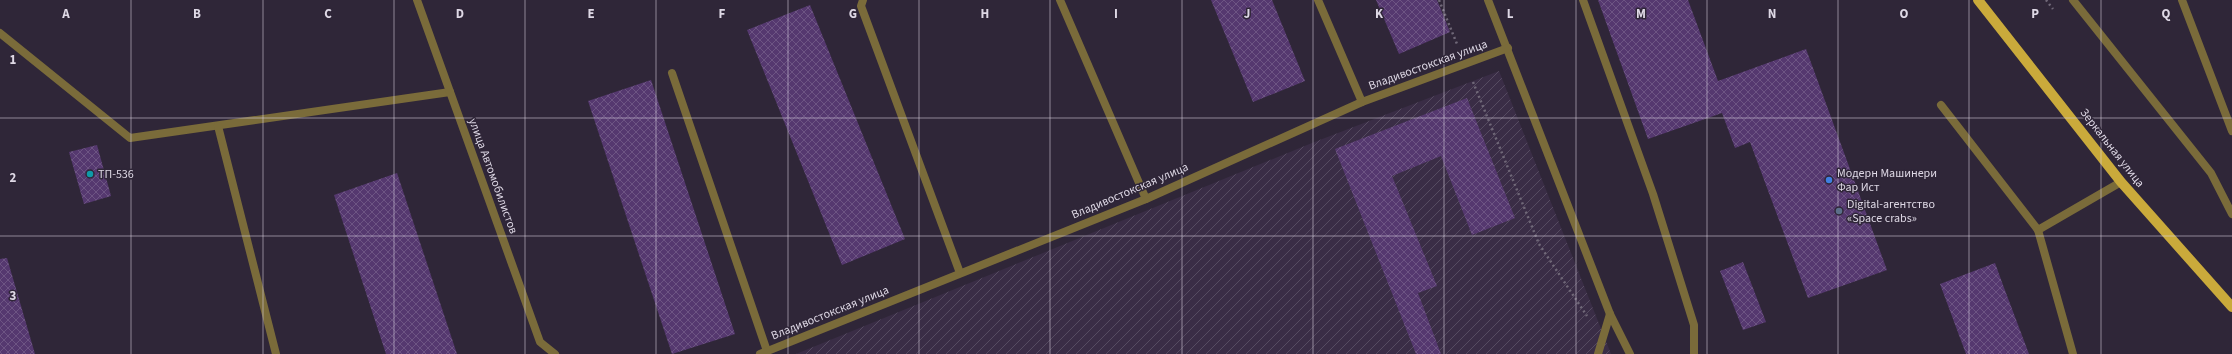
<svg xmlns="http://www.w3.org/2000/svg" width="2232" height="354" font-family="'Source Sans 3',sans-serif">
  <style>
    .industrial { fill: url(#industrial-furrows) }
    .building { fill: url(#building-cross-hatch) }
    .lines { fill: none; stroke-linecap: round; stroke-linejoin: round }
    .path { stroke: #706878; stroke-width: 2.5; stroke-dasharray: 2 3; stroke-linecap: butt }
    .service { stroke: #7a6b3a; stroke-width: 8 }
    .minor { stroke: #7a6b3a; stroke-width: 8 }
    .primary { stroke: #caaa3b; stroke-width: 10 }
    .grid { fill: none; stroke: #ded8e5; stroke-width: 1; stroke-opacity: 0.55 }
    .culture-dot { fill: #0f9aa8; stroke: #2f2638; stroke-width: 1.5 }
    .shop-dot { fill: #3f7fe0; stroke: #2f2638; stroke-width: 1.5 }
    .service-dot { fill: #5c6f8a; stroke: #2f2638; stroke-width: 1.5 }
    .labels { text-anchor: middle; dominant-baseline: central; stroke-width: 3; stroke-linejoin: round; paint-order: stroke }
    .street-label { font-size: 12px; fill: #ded8e5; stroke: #2f2638 }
    .poi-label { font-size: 12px; fill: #ded8e5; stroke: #2f2638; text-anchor: start }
    .grid-label { font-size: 13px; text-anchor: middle; font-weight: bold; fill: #ded8e5; stroke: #2f2638; stroke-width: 3; stroke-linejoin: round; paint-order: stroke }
  </style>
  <defs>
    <pattern id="industrial-furrows" width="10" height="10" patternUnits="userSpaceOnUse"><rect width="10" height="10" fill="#3a2d46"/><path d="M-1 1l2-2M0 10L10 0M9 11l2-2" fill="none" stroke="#564b61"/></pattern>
    <pattern id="building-cross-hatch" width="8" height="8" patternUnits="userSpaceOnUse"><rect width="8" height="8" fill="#55386f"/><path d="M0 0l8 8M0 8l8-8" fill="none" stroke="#6d5483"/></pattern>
  </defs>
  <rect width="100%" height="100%" fill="#2f2638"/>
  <path class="industrial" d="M1499,71L1611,354H796L1312,143Z"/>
  <g class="building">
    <path d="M1211,0H1272L1305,81L1253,102Z"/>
    <path d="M1376,0H1437L1450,32L1399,54Z"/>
    <path d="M1598,0H1688L1718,81L1806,49L1887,270L1808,298L1750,142L1735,148L1722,113L1648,139Z"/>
    <path d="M810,5L905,239L842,265L747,30Z"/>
    <path d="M651,80L735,334L672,354L588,101Z"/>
    <path d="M1467,98L1515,218L1472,235L1441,156L1392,176L1437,286L1418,293L1441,354H1416L1335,149Z"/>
    <path d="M97,145L111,196L84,204L69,152Z"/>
    <path d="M397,173L457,354H386L334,195Z"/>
    <path d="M7,258L35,354H0V259Z"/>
    <path d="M1743,262L1766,322L1743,330L1720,271Z"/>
    <path d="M1995,263L2003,285L2029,354H1966L1940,284Z"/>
  </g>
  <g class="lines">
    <g class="path">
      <path d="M1439,0L1457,44"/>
      <path d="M2046,0L2053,9"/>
      <path d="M1473,82L1539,244L1587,316"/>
    </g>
    <g class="service">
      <path d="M863,0L861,6L960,273"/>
      <path d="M1060,0L1146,199"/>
      <path d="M1318,0L1362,102"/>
      <path d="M1583,0L1653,194L1694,325V354"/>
      <path d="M2073,0L2211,173L2232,214"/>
      <path d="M2182,0L2232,131"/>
      <path d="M0,33L130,138L450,92"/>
      <path d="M672,73L767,351"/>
      <path d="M1941,105L2038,230L2121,182"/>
      <path d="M218,126L276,354"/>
      <path d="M2038,230L2073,354"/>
    </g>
    <g class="minor">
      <path d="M417,0L540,342L555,354"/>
      <path d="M1488,0L1610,314L1630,354"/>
      <path d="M760,354L1146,199L1362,102L1508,48"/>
      <path d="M1598,354L1610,314"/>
    </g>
    <path class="primary" d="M1978,0L2121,182L2232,307"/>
  </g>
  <path class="grid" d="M131,0V354M263,0V354M394,0V354M525,0V354M656,0V354M788,0V354M919,0V354M1050,0V354M1182,0V354M1313,0V354M1444,0V354M1576,0V354M1707,0V354M1838,0V354M1969,0V354M2101,0V354M0,118H2232M0,236H2232"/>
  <circle class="culture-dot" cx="90" cy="174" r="4"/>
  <circle class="shop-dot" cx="1829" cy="180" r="4"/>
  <circle class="service-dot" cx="1839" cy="211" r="4"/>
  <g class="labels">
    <g class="street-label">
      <text transform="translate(1428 65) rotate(-20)">Владивостокская улица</text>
      <text transform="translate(2112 148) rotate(52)">Зеркальная улица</text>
      <text transform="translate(493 176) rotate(70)">улица Автомобилистов</text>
      <text transform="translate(1130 191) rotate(-23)">Владивостокская улица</text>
      <text transform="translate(830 313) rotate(-22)">Владивостокская улица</text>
    </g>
    <g class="poi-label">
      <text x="1837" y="173">Модерн Машинери<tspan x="1837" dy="14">Фар Ист</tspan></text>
      <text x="98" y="174">ТП-536</text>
      <text x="1847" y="204">Digital-агентство<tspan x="1847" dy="14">«Space crabs»</tspan></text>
    </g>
  </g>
  <g class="grid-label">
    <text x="66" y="18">A</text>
    <text x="197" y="18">B</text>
    <text x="328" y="18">C</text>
    <text x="460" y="18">D</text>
    <text x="591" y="18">E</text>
    <text x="722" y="18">F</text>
    <text x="853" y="18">G</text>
    <text x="985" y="18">H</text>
    <text x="1116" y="18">I</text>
    <text x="1247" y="18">J</text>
    <text x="1379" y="18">K</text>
    <text x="1510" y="18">L</text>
    <text x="1641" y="18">M</text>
    <text x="1772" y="18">N</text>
    <text x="1904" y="18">O</text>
    <text x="2035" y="18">P</text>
    <text x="2166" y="18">Q</text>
    <text x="13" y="64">1</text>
    <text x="13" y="182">2</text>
    <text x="13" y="300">3</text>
  </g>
</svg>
